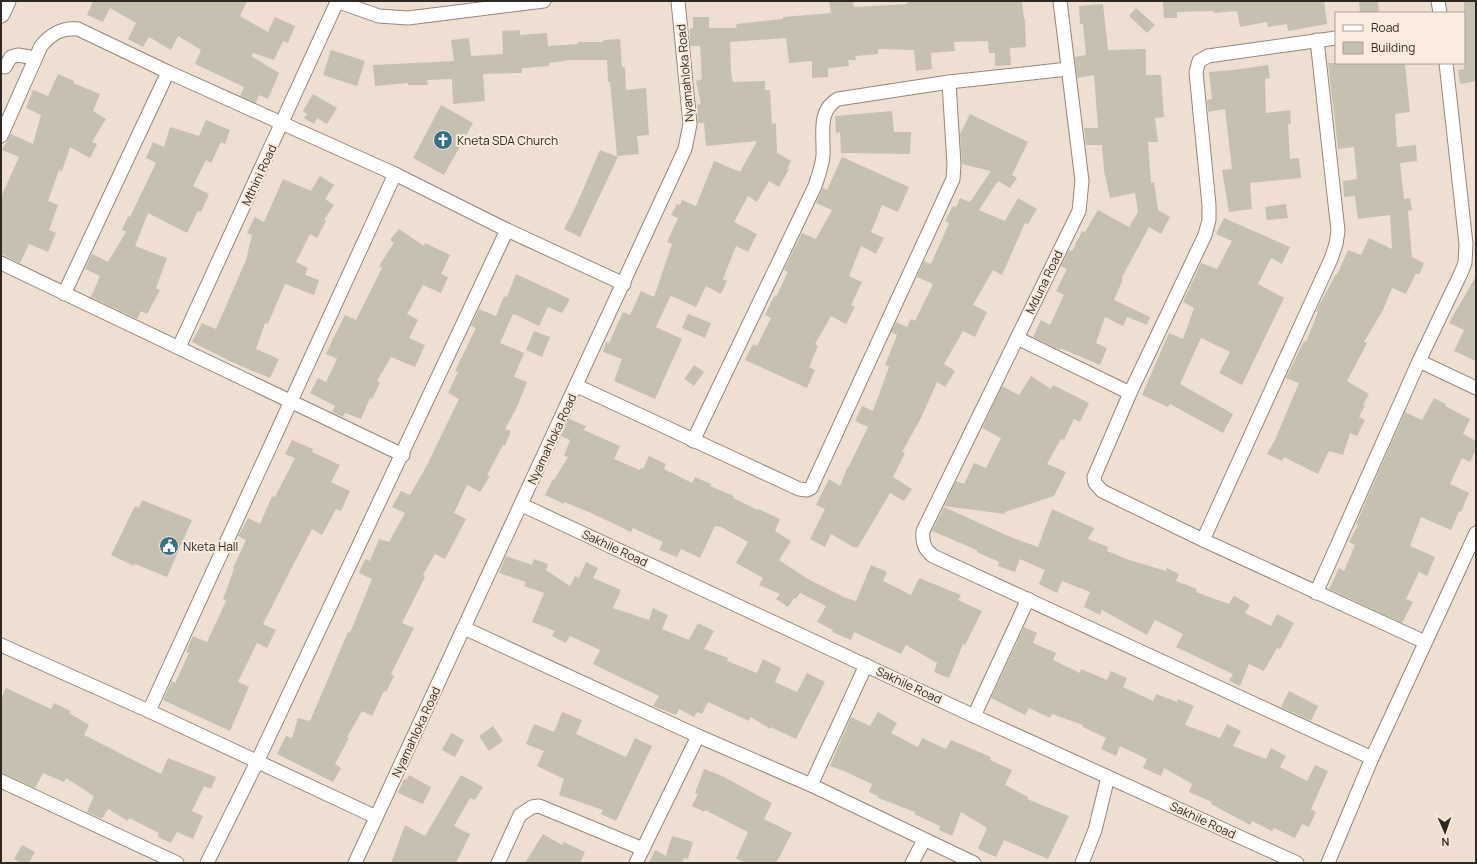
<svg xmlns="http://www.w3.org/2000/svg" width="1477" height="864" font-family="Manrope,sans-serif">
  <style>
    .building { fill: #c5c1ae }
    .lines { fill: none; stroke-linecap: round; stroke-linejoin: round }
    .minor-casing { stroke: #95867a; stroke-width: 15 }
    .tertiary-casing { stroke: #95867a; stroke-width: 19 }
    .minor { stroke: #fff; stroke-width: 13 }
    .tertiary { stroke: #fff; stroke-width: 17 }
    .labels { text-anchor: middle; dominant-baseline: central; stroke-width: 4; stroke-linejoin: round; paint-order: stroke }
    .street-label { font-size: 12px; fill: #2f2924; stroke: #fcecde }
    .poi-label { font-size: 12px; fill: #2f2924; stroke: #fcecde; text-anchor: start }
  </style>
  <rect width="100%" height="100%" fill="#efdfd1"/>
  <g class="building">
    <path d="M93,1H247L240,16L268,32L275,17L295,26L288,43L283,41L274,60L253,53L251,56L279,73L268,99L259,95L256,103L240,96L244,87L195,64L201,50L178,36L171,50L149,37L143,47L128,39L136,23L110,8L103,22L87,15Z"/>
    <path d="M829,1H853L854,7L907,4V2L1022,1L1024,19H1025L1026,47L1010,48L1011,65L995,66V53H989L988,41L954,42L955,51L931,53L932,69L916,71L914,50L878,49V54L855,56L856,60H848L849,66L828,68V77L812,78V61L789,63L786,38L730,42L731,72L733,82L765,81V90H770L772,124L776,123L777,153L791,161L787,169H789L779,187L769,181L757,202L748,196L734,222L757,234L748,252L736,246L723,279L727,281L721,294L706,286L696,307L671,296L670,297L656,327L682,339L655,399L614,381L622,359L603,352L606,342L609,343L623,312L630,315L641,291L654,297L672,244L667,242L678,218L671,215L677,204L680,205L682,200L696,206L714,161L740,172L757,141L706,146L704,123H698L697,105L701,104L696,81L702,79L700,46H690V29L693,28V17H709V28H737L736,24L783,19V17L831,13Z"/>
    <path d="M1163,1H1324L1327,24L1288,31L1287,24L1268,27L1267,22L1240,27L1237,11L1214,13L1213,11L1177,12V18H1164Z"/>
    <path d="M1359,1H1378L1379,13H1360Z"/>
    <path d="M1464,1H1476V81L1460,84L1458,70L1464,69Z"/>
    <path d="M1103,4L1108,50L1146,49V75H1161L1164,117L1155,118L1158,142H1148L1151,183L1154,182L1158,210L1170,217L1161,234L1149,227L1121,279H1123L1114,300L1150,317L1147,325L1127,317L1123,326L1105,317L1096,343L1107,348L1100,365L1060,348V350L1033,337L1041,320L1050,325L1064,295L1056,291L1067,269L1061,266L1069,250L1072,251L1082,231L1085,232L1098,210L1129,227L1138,212L1135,193L1110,198L1104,171L1102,145H1086L1084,128H1098L1094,75L1077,78L1075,57L1086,55L1083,24H1080L1079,6Z"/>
    <path d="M1136,8L1155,25L1147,33L1129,16Z"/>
    <path d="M520,30V35L547,33L548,46L578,44V42H604L603,40L620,39L622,67H625L626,90L646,88L649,135L637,136L639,154L617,156L610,82H608L607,60H570L549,63V66L522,68V73L483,74L485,101L453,104L452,79L427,80L428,85H408V83L375,86L373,65L454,61L451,40L469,38L471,56L503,54L502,31Z"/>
    <path d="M331,50L365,61L357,86L323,75Z"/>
    <path d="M1328,63H1405L1410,112L1395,114L1397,147L1416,145L1417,161L1400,163L1404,199L1410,198L1412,210L1408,211L1412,257L1424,263L1419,275L1416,273L1406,294L1392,288L1383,310L1364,342L1367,343L1347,381L1369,394L1363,405L1365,406L1359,417L1365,420L1357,436L1350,433L1343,455L1329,451L1318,474L1284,457L1282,461L1267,454L1275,440L1299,383L1286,378L1304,341L1306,342L1318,312L1316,311L1336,274L1337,275L1348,250L1361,255L1369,238L1392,249L1390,215L1358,219L1355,196L1344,197L1343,181L1357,179L1354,147L1338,149Z"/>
    <path d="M1268,65L1270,78L1265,79L1266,113L1290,110L1291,124H1288L1290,159L1299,158L1301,178L1250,183L1252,209L1229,212L1222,170L1232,169L1225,109L1208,112L1207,100L1212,99L1209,72L1233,70Z"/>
    <path d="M58,74L74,81L73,83L100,94L93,111L106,119L92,142L97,144L90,158L70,147L62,171L59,170L48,201L58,205L49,230L56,233L48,252L29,244L20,263L1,254V197L19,157L2,150L11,134L33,144L41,115L26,108L33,90L48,96Z"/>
    <path d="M313,94L337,108L327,124L317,118L314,124L304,118L307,114L303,111Z"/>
    <path d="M441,105L473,123L444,175L413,158Z"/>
    <path d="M892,111L894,132H911L910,154L841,153L840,132L836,133L835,116Z"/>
    <path d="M970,114L1028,142L1012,175L1017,178L1010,188L998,181L979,210L1005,221L1018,198L1037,209L1028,224L1025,223L1002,275L993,270L973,305L987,312L975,337L963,331L944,364L955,371L945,387L937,382L921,418L902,452L905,453L893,477L912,489L904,501L890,493L858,547H853L831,534L825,547L810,539L825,509L816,505L829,479L840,486L847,468H848L868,427L855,421L862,406L873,411L889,367L885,365L897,335L891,332L896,322L907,327L911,319L915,321L933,284L917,277L924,261L931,264L949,223L945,221L953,206L956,207L960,198L970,202L991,171L962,164L960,134Z"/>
    <path d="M206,120L230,130L225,144L221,142L211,163L206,160L193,186L209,194L201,212L198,211L187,233L148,213L135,246L167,258L156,288L160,290L147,314L141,311L137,319L91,297L100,276L85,269L92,254L108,262L126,232L122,230L128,216L130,217L156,163L146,158L153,142L164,147L170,127L199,136Z"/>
    <path d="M600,150L618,157L580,237L564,229L576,206Z"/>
    <path d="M842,157L909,187L898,212L882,205L871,232L884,238L876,254L861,246L849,276L862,282L851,305L855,307L846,324L831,316L815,344L818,346L809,367L815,370L807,388L745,360L753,344L757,346L771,318L765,315L774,296L776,297L788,272L784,270L802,233L816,239L832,210L816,203L823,188L827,190Z"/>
    <path d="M320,176L334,185L325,199L334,205L324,220L326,221L317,238L310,234L296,262L308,268L305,275L319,280L314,295L285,284L268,324L265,323L256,349L279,359L270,378L234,363L192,342L202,323L216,329L246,260L252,235L247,233L255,217L264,222L283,179L311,191Z"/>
    <path d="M1286,204L1288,218L1267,220L1265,207Z"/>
    <path d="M1224,218L1290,247L1282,264L1271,258L1258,284L1284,298L1242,385L1219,373L1230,352L1201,338L1180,384L1233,414L1223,433L1170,404L1168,407L1142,395L1169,333L1183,339L1194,308L1183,302L1201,263L1217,269L1232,241L1216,234Z"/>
    <path d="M399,229L424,246L425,243L450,255L441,274L448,277L441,293L423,285L407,314L418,320L409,338L425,345L415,367L391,357L377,381L380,383L372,399L370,398L361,419L345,413L343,417L332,412L335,406L310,393L318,378L326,382L337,359L326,354L333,339L345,315L356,320L382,268L379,266L394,243L390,240Z"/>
    <path d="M516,274L570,299L562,313L548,307L539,326L514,314L512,316L500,343L524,353L514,377L527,382L517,407L505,429L511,431L505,446L503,445L487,475L490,476L480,492L467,485L454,513L466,519L445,559L435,554L423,575L425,577L402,623L414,628L391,674L394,676L386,692L384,691L372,716L362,711L347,737L349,738L335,764L341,768L333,782L277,754L286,736L292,738L298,718L310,721L348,632L350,633L372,579L359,573L365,559L370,561L379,539L389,542L405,513L392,507L401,491L410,495L426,467L459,399L448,393L458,372L455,371L476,328L471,326L479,309L496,316L504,296L507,297Z"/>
    <path d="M1476,276V361L1454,351L1464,330L1449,323Z"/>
    <path d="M688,314L711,323L705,338L682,328Z"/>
    <path d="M534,331L550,337L542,357L526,350Z"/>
    <path d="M694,365L704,372L694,386L684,379Z"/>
    <path d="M1031,376L1051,389L1053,385L1089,403L1080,422L1074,419L1064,440L1061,439L1047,464L1066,472L1054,496L1005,512V514L944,506L956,481L964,484L974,463L986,468L1001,438L982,428L1002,386L1019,395Z"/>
    <path d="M1434,398L1446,404L1445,406L1470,419L1463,434L1476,441V450L1470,462L1462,458L1450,484L1469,493L1461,512L1459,511L1451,530L1421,517L1410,546L1435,557L1427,576L1419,572L1406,599L1413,602L1402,623L1329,589L1339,568L1344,571L1355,545L1349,542L1358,525L1356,524L1405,412L1422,420Z"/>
    <path d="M569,419L586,426L584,430L620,446L614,459L640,470L641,468L643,469L649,456L666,464L664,469L692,483L695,477L711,484L710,486L734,496L733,498L758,510L759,509L780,519L775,531L791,541L779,560L808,579L846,598L856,601L871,565L887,572L883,581L911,595L919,578L961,595L958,600L982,611L965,645L963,644L949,678L934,672L937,663L906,645L901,654L854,632L851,640L832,632L833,630L817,622L826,606L800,593L796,599L794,598L788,607L776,599L780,594L759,585L763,578L736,563L748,542L721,527L715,526L700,558L681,549L677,557L659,550L663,542L633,528L631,532L589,512L564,502V504L545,495L553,479L554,480L568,457L564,456L570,440L561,436Z"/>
    <path d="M292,440L313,449L312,452L340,465L331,482L350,491L341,511L336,509L322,535L312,529L290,571L263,624L276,630L267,648L257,643L238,682L249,687L230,731L163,700L172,681L175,683L189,653L186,652L193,636L207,642L226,601L223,599L234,569L233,568L246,540L238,536L248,518L260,524L272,496L275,497L295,458L285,454Z"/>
    <path d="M142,500L192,520L167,577L135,564L134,566L111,555L135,506L139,508Z"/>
    <path d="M944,507L1008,536L1038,547L1052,509L1094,528L1088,539L1108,547L1107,551L1129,560L1166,571L1167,568L1179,574L1176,581L1197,589L1196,592L1229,604L1234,596L1250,605L1245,613L1271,626L1277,614L1294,623L1280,649L1277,648L1264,671L1249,664L1240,686L1229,681L1233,674L1176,647L1183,634L1155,620L1147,635L1102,610L1100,615L1084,607L1090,592L1062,581L1057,593L1039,584L1045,570L1020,559L1015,572L998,566L999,562L977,552V550L932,531Z"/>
    <path d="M506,556L532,565L534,559L548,564L546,570L570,586L575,576L579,578L586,562L598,568L593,578L621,590L613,608L649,620L653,608L668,615L662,629L689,640L698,623L714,631L704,649L728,658L727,661L757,673L763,659L781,668L775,682L797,692L807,673L825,682L796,739L771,727L770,729L751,717L749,721L708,702L702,714L697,712L694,717L679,709L676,715L653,706L659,696L593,664L600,650L570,636L566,643L552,636L555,631L532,622L544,593L524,586L526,582L499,573Z"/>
    <path d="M1024,627L1037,633L1033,643L1056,653L1053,660L1080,673L1081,669L1107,680L1111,671L1127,678L1123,687L1153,701L1156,694L1177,702L1178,699L1194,706L1185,725L1220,738L1227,724L1241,731L1233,746L1266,759L1271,748L1286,756L1280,767L1307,781L1315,765L1328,771L1311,809L1316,812L1309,827L1302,824L1295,838L1274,828L1272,831L1252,821L1250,825L1211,804L1212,802L1189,792L1192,784L1164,768L1161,776L1143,768L1147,759L1120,746L1116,756L1101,749L1106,738L1083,727V725L1052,714L1050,718L1029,708L1025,715L991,698Z"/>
    <path d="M6,688L51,709L54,703L71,711L69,713L89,725L84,735L161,774L168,758L216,777L211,789L204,786L192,811L203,816L193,839L177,832L171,843L158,837L159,833L129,818L128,821L108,809L102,819L87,812L94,796L66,778L64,782L43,773L35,788L1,773V699Z"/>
    <path d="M1289,691L1318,706L1311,721L1281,707Z"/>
    <path d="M562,712L582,720L576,734L626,757L635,738L652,746L616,821L601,814L603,810L559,795L564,779L537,766L544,751L526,744L534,724L554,732Z"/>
    <path d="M878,712L897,723L891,733L918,747L922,738L946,749L951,740L991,757L990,760L1012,770L1005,785L1028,797L1027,799L1069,816L1048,859L1004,840L996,857L978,849L987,828L961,812L952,836L939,830L940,826L914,814L915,812L878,798V796L869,792L872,784L844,771L830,766L851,717L870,726Z"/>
    <path d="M493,726L503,741L489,751L479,736Z"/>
    <path d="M451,733L464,740L455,757L442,750Z"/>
    <path d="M704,769L722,776L772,803L764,819L792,833L776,863H746L736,859L748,832L705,810L704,812L692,806L698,794L695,793Z"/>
    <path d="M409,775L431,787L423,804L398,793L404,779L406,780Z"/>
    <path d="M461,775L483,787L475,800L470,798L454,826L470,834L456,863H391L405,825L425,836Z"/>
    <path d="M543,834L562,845L564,842L585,852L580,863H525Z"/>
    <path d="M672,836L693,842L688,859L684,858L682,863H649L655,850L666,856Z"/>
    <path d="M22,845L35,852L29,863H21L14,859Z"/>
  </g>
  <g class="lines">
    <defs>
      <g id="minor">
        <path d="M336,1L379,16L408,18L544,1"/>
        <path d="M1060,1L1082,181L1079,211L923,531C922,542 924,549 933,556L1372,758"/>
        <path d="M1438,1L1440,13"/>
        <path d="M1336,38L1208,56L1199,61L1196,72L1209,205V220L1205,235L1130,393L1094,477L1095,483L1102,491L1203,540L1425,642"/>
        <path d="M5,67L11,57L18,55L35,58"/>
        <path d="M1,136L41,46C51,34 62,27 78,29L168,72L395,174L507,230L624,284"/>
        <path d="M1,263L403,455"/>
        <path d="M64,294L168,72"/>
        <path d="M1017,338L1130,393"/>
        <path d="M179,347L337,2"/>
        <path d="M1419,361L1476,388"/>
        <path d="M577,386L799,489L807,490L811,488L953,179L954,165L949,82"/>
        <path d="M693,441L815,186C818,177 822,166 823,156C824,135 817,110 838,99L949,82L1068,69"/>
        <path d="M522,505L974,716L1297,863"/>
        <path d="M1203,540L1331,259L1336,244L1338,231L1317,40"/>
        <path d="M1316,593L1419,361L1461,273L1465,263L1466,244L1446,63"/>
        <path d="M464,628L698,736L811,785L974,863"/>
        <path d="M1,645L149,711L376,817"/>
        <path d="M149,711L395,174"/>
        <path d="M974,716L1028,599"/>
        <path d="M1,781L177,863"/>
        <path d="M811,785L866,665"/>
        <path d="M207,863L257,762L507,230"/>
        <path d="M355,863L685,149L690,124L678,1"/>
        <path d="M498,863L520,815L532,807L539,806L643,849"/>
        <path d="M636,863L698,736"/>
        <path d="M912,863L924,840"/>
        <path d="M1082,863L1095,830L1108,777"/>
        <path d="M1328,863L1372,758L1476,533"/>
      </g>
      <path id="tertiary" d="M1,14L7,1"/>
    </defs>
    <use href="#minor" class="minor-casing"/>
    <use href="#tertiary" class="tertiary-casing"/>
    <use href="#minor" class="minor"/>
    <use href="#tertiary" class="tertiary"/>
  </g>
  <defs>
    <symbol id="church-disc" viewBox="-11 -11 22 22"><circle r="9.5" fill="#347088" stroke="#fcecde"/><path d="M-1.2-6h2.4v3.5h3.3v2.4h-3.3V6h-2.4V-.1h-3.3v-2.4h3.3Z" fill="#fff"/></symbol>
    <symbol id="civic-disc" viewBox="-11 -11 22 22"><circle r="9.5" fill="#347088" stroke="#fcecde"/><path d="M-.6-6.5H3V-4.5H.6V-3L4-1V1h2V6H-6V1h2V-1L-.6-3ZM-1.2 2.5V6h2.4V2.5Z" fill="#fff"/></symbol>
  </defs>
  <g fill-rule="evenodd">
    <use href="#church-disc" x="432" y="129" width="22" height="22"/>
    <use href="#civic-disc" x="158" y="535" width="22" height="22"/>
  </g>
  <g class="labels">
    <g class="street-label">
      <text transform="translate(685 73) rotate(-95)">Nyamahloka Road</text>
      <text transform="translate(259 175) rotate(-65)">Mthini Road</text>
      <text transform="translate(1044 282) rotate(-64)">Mduna Road</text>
      <text transform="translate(552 439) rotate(-65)">Nyamahloka Road</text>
      <text transform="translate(615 548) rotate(25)">Sakhile Road</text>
      <text transform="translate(909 685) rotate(25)">Sakhile Road</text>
      <text transform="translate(416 732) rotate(-65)">Nyamahloka Road</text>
      <text transform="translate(1203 820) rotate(25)">Sakhile Road</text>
    </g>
    <g class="poi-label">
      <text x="457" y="140">Kneta SDA Church</text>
      <text x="183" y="546">Nketa Hall</text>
    </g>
  </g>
  <rect width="1477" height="864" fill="none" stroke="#2f2924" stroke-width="4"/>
  <rect x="1335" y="12" width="130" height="52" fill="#fcecde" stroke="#aa9e94"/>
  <rect x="1343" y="25" width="20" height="6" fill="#ffffff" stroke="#aa9e94"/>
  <text x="1371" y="32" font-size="12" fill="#2f2924">Road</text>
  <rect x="1343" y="42" width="20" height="12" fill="#c5c1ae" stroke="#aa9e94"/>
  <text x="1371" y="52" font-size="12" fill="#2f2924">Building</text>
  <g transform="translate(1445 832) rotate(178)" stroke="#fcecde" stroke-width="3" paint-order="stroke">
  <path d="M0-3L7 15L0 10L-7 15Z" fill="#2f2924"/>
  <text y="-6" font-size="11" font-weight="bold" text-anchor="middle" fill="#2f2924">N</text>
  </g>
</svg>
